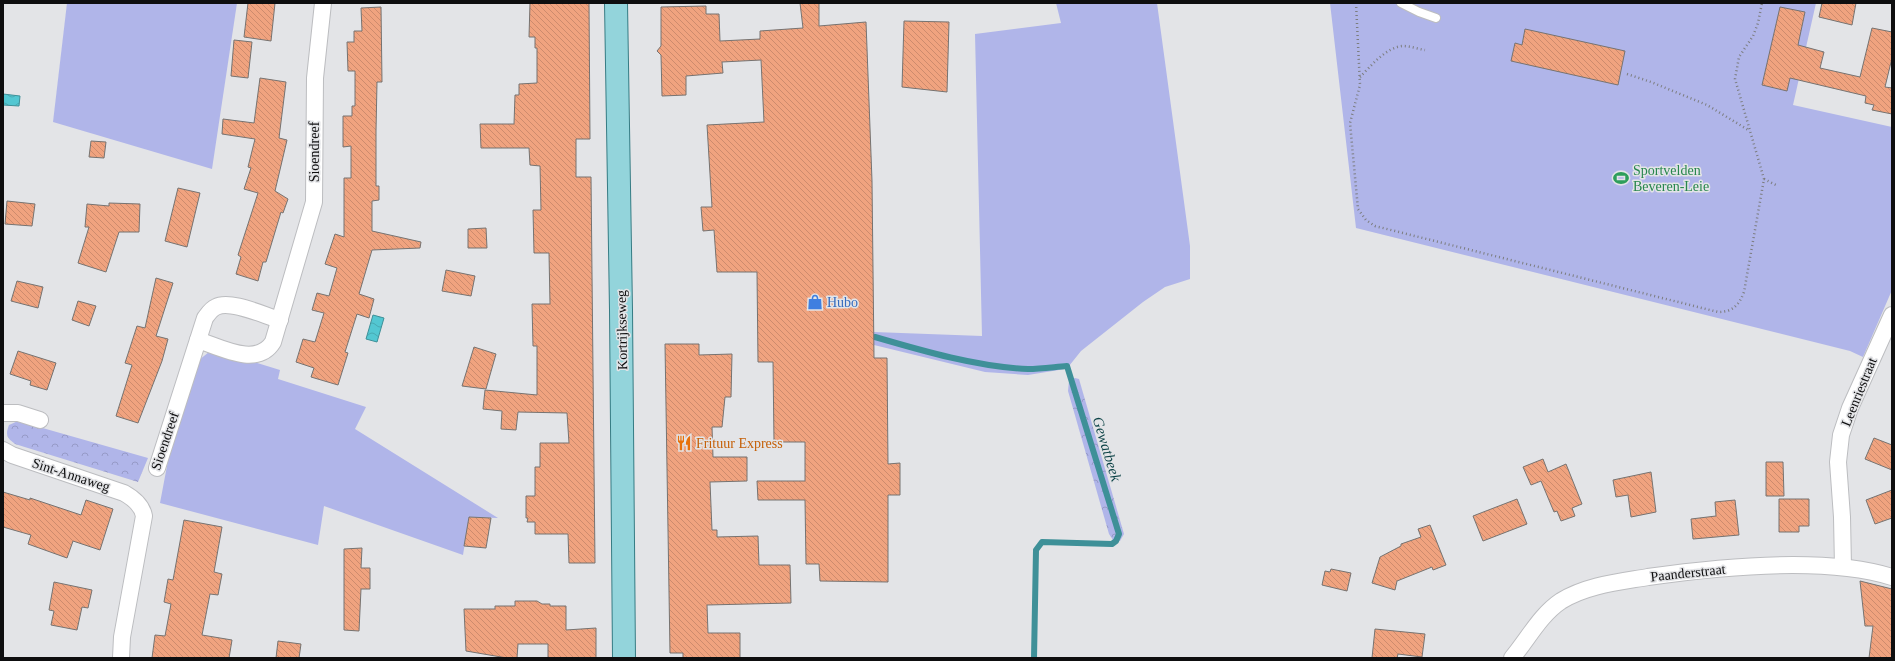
<svg xmlns="http://www.w3.org/2000/svg" width="1895" height="661" font-family="'Times New Roman',serif">
  <style>
    .green { fill: #b0b5e9 }
    .forest { fill: url(#forest-crowns) }
    .water { fill: url(#water-waves); stroke: #3e9098 }
    .lines { fill: none; stroke-linecap: round; stroke-linejoin: round }
    .stream { stroke: #3e9098; stroke-width: 6 }
    .building { fill: url(#building-back-hatch); stroke: #767371 }
    .service-casing { stroke: #bcbdc0; stroke-width: 10 }
    .minor-casing { stroke: #bcbdc0; stroke-width: 18 }
    .primary-casing { stroke: #367c84; stroke-width: 24 }
    .path { stroke: #7c7d7f; stroke-width: 2.5; stroke-dasharray: 1 3; stroke-linecap: butt }
    .service { stroke: #fff; stroke-width: 8 }
    .minor { stroke: #fff; stroke-width: 16 }
    .primary { stroke: #93d4db; stroke-width: 22 }
    .labels { text-anchor: middle; dominant-baseline: central; stroke-width: 3; stroke-linejoin: round; paint-order: stroke }
    .street-label { font-size: 14px; fill: #0e0e0f; stroke: #e3e4e7 }
    .leisure-label { font-size: 14px; fill: #27864d; stroke: #e3e4e7; text-anchor: start }
    .shop-label { font-size: 14px; fill: #366cbe; stroke: #e3e4e7; text-anchor: start }
    .food-label { font-size: 14px; fill: #c56008; stroke: #e3e4e7; text-anchor: start }
    .water-label { font-size: 15px; font-style: italic; fill: #0d4347; stroke: #e3e4e7 }
  </style>
  <defs>
    <pattern id="forest-crowns" width="20" height="18" patternUnits="userSpaceOnUse"><rect width="20" height="18" fill="#b0b5e9"/><path d="M2 6a3 3 0 1 1 6 0M12 15a3 3 0 1 1 6 0" fill="none" stroke="#969ac7"/></pattern>
    <pattern id="water-waves" width="16" height="10" patternUnits="userSpaceOnUse"><rect width="16" height="10" fill="#53c7d2"/><path d="M0 5q4-4 8 0t8 0" fill="none" stroke="#47aab3"/></pattern>
    <pattern id="building-back-hatch" width="6" height="6" patternUnits="userSpaceOnUse"><rect width="6" height="6" fill="#f0a37f"/><path d="M-1 5l2 2M0 0l6 6M5-1l2 2" fill="none" stroke="#cd8b6d"/></pattern>
  </defs>
  <rect width="100%" height="100%" fill="#e3e4e7"/>
  <g class="green">
    <path d="M67,3H237L212,169L53,122Z"/>
    <path d="M1056,3H1157L1190,246V279L1165,287L1143,302L1081,351L1069,366L1065,369L1028,375L985,372L874,345V332L982,336L975,34L1061,23Z"/>
    <path d="M1330,3H1816L1793,105L1892,127V290L1863,357L1850,351L1356,228Z"/>
    <path d="M209,352H221L280,370L278,379L366,407L355,429L498,518L469,517L463,555L324,506L318,545L160,503L170,450L199,360Z"/>
  </g>
  <g class="forest">
    <path d="M1075,378L1079,379L1124,534L1120,541L1113,540L1109,534L1068,391L1069,381Z"/>
    <path d="M18,421L148,458L138,482L15,444C7,438 5,435 9,425Z"/>
  </g>
  <g class="water">
    <path d="M3,94L20,96L19,106L3,105Z"/>
    <path d="M373,315L384,318L377,342L366,339Z"/>
  </g>
  <g class="lines">
    <path class="stream" d="M875,337C923,351 978,367 1028,369C1041,369 1054,367 1067,366L1119,534L1116,541L1112,544L1042,542L1036,550L1034,658"/>
  </g>
  <g class="building">
    <path d="M248,3H275L271,41L244,37Z"/>
    <path d="M530,3H589L590,139H576V177H591L595,563H569L568,534H535V522H527L528,518H526V496H535V467H540V443H569L567,413L518,412L516,430L501,429L502,411L483,409L485,390L537,395V346H533L532,304H550L549,253H534L533,210H541L540,166L530,165L529,148H481L480,124H514L515,95H519V84L537,83V48H535V37H529Z"/>
    <path d="M800,3H819V26L866,22L872,181L874,358H887L888,464L900,463V495H888V582L820,581L819,564H806L805,500H758L757,481H805V442H774L773,362H758L757,272H717L714,230L703,231L701,207H712L707,125L764,122L761,60L722,62L723,73L686,76V95L662,96L661,55L657,51L661,46V7L706,6V14H719L720,41L760,39V31L803,28Z"/>
    <path d="M1822,3H1856L1852,25L1819,17Z"/>
    <path d="M381,7L382,82H377L376,131V186H379V200L372,201V231L421,242L420,248L372,250L359,294L374,299L369,318L357,314L345,352L348,353L338,385L311,377L314,368L296,362L303,339L315,342L324,313L312,310L317,293L329,296L337,268L325,264L335,234L344,237V178H351V146L343,147V116H352V106H355V71H348L347,42H354V31H362L361,8Z"/>
    <path d="M1780,7L1805,12L1798,45L1824,52L1820,68L1860,77L1872,28L1892,32V58L1885,87L1892,88V114L1872,110L1874,105L1865,103L1866,96L1790,78L1787,91L1762,85Z"/>
    <path d="M904,21L949,22L947,92L902,87Z"/>
    <path d="M1525,29L1625,51L1618,85L1511,61L1515,43L1522,45Z"/>
    <path d="M234,40L252,42L248,78L231,76Z"/>
    <path d="M260,78L286,82L279,138L287,140L275,191L288,199L283,213L281,212L266,262H263L258,281L236,274L241,257L238,255L258,193L244,189L251,168L248,167L255,139L222,134L223,119L254,123Z"/>
    <path d="M91,141L106,142L104,158L89,157Z"/>
    <path d="M178,188L200,193L187,247L165,241Z"/>
    <path d="M7,201L35,204L32,226L5,224Z"/>
    <path d="M109,203L140,204L139,232H119L106,272L78,263L89,227H85L87,204L109,206Z"/>
    <path d="M486,228L487,248H468V229Z"/>
    <path d="M446,270L475,276L471,296L442,291Z"/>
    <path d="M156,278L173,283L156,336L168,339L162,361L138,423L116,416L132,365L125,363L137,326L145,328Z"/>
    <path d="M17,281L43,287L38,308L11,301Z"/>
    <path d="M78,301L96,306L89,326L72,320Z"/>
    <path d="M665,344H699V355L732,354L731,397H725L722,427H712L713,457H747V481L710,482L712,530H717V537L758,536L759,565H790L791,603L707,605L708,633H740V658H683V653H670Z"/>
    <path d="M474,347L496,354L486,389L462,386Z"/>
    <path d="M18,351L56,363L47,390L30,385L31,381L10,374Z"/>
    <path d="M1874,438L1892,445V470L1865,459Z"/>
    <path d="M1543,459L1548,472L1566,464L1582,504L1572,508L1575,516L1561,521L1557,511L1554,512L1541,481L1531,485L1523,467Z"/>
    <path d="M1766,462H1783L1784,496H1766Z"/>
    <path d="M1651,472L1656,512L1631,517L1628,495L1616,497L1613,480Z"/>
    <path d="M1892,490V518L1875,524L1866,500Z"/>
    <path d="M3,492L30,500V498L81,515L86,500L113,509L100,550L73,541L67,558L28,544L31,535L3,527Z"/>
    <path d="M1517,499L1527,524L1483,541L1473,516Z"/>
    <path d="M1779,499H1809V526H1799V532H1779Z"/>
    <path d="M1735,500L1739,535L1693,539L1691,519L1716,516L1715,502Z"/>
    <path d="M469,517L491,518L486,548L464,546Z"/>
    <path d="M184,520L222,527L214,572L222,574L218,595L210,594L202,635L232,640L229,658H152L155,635L165,636L171,604L164,602L168,579L173,580Z"/>
    <path d="M1430,525L1446,565L1433,570L1432,567L1397,581L1395,590L1372,583L1380,557L1401,546V544L1421,537L1418,529Z"/>
    <path d="M362,548L361,568H370V589H361L359,631L344,630V549Z"/>
    <path d="M1331,569L1351,573L1347,591L1322,585L1325,571L1330,572Z"/>
    <path d="M1860,581L1892,589V658H1869L1873,626H1865Z"/>
    <path d="M54,582L92,590L88,608L82,607L77,630L51,625L54,611L49,610Z"/>
    <path d="M515,601H537L542,604H550V606H566V630L596,628V658H548V644H518L517,658H507L466,651L464,609H495V606H515Z"/>
    <path d="M1375,629L1425,634L1422,657L1398,654L1397,658H1372Z"/>
    <path d="M278,641L301,644L299,658H276Z"/>
  </g>
  <g class="lines">
    <defs>
      <path id="service" d="M1401,3L1419,12L1436,18"/>
      <g id="minor">
        <path d="M198,340C220,347 257,368 273,342L314,202L315,78L323,3"/>
        <path d="M3,413H18L40,420"/>
        <path d="M3,450L12,455L124,493C133,498 142,505 144,516L122,637L121,658"/>
        <path d="M157,468L205,318C208,314 211,309 216,307C230,299 265,316 280,320"/>
        <path d="M1843,567L1842,517L1838,462L1841,435L1850,408L1892,315"/>
        <path d="M1512,658C1528,639 1540,615 1561,601C1587,585 1619,582 1648,577C1718,567 1825,556 1892,577"/>
      </g>
      <path id="primary" d="M616,3L621,310L624,658"/>
    </defs>
    <use href="#service" class="service-casing"/>
    <use href="#minor" class="minor-casing"/>
    <use href="#primary" class="primary-casing"/>
    <g class="path">
      <path d="M1356,3L1360,85L1350,123L1358,209L1366,220L1375,226L1718,312C1733,312 1739,305 1744,292L1764,179L1735,79L1739,57L1753,36L1758,23L1762,3"/>
      <path d="M1627,74L1651,82L1707,105L1750,131"/>
      <path d="M1360,77C1371,66 1386,47 1403,46C1410,46 1418,49 1425,50"/>
      <path d="M1764,179L1776,185"/>
    </g>
    <use href="#service" class="service"/>
    <use href="#minor" class="minor"/>
    <use href="#primary" class="primary"/>
  </g>
  <defs>
    <symbol id="stadium-bare" viewBox="-9 -9 18 18"><path d="M0-5a6.5 5 0 1 0 0 10a6.5 5 0 1 0 0-10ZM-3.5-1.8h7v3.6h-7Z" fill="#2e9e5b" stroke="#e3e4e7" stroke-width="2.5" paint-order="stroke"/></symbol>
    <symbol id="shop-bare" viewBox="-9 -9 18 18"><path d="M-5-2.5h2.3a2.7 3.5 0 0 1 5.4 0H5L5.5 6h-11ZM-1.5-2.5h3a1.5 2.3 0 0 0-3 0Z" fill="#3f7fe0" stroke="#e3e4e7" stroke-width="2.5" paint-order="stroke"/></symbol>
    <symbol id="restaurant-bare" viewBox="-9 -9 18 18"><path d="M-5-6h1v4h1v-4h1v4h1v-4h1v5L-1.5 .5V6h-2V.5L-5-1ZM5-6V6H3V1.5H1.5Q1.5-4 5-6Z" fill="#e8710a" stroke="#e3e4e7" stroke-width="2.5" paint-order="stroke"/></symbol>
  </defs>
  <g fill-rule="evenodd">
    <use href="#stadium-bare" x="1610" y="167" width="22" height="22"/>
    <use href="#shop-bare" x="804" y="291" width="22" height="22"/>
    <use href="#restaurant-bare" x="673" y="432" width="22" height="22"/>
  </g>
  <g class="labels">
    <g class="street-label">
      <text transform="translate(314 152) rotate(-90)">Sioendreef</text>
      <text transform="translate(622 330) rotate(-91)">Kortrijkseweg</text>
      <text transform="translate(1859 392) rotate(-68)">Leenriestraat</text>
      <text transform="translate(165 441) rotate(-71)">Sioendreef</text>
      <text transform="translate(71 475) rotate(18)">Sint-Annaweg</text>
      <text transform="translate(1688 573) rotate(-6)">Paanderstraat</text>
    </g>
    <g class="leisure-label">
      <text x="1633" y="170">Sportvelden<tspan x="1633" dy="16">Beveren-Leie</tspan></text>
    </g>
    <g class="shop-label">
      <text x="827" y="302">Hubo</text>
    </g>
    <g class="food-label">
      <text x="696" y="443">Frituur Express</text>
    </g>
    <g class="water-label">
      <text transform="translate(1107 449) rotate(73)">Gewatbeek</text>
    </g>
  </g>
  <rect width="1895" height="661" fill="none" stroke="#0e0e0f" stroke-width="8"/>
</svg>
